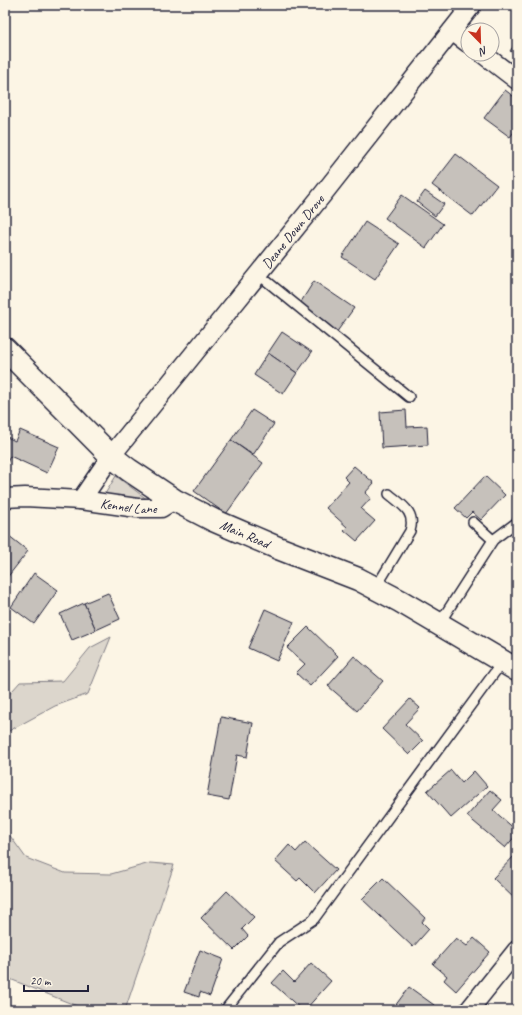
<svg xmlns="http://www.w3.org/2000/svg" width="522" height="1015" font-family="Caveat,sans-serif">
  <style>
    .green { fill: #dcd6cc; stroke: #7f7c84 }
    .building { fill: #c6c1bb; stroke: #22223b }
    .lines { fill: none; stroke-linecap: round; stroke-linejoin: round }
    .lane-casing { stroke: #22223b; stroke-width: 12 }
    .street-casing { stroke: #22223b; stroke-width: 21 }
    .secondary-casing { stroke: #22223b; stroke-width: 25 }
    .lane { stroke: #fcf5e5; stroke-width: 9 }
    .street { stroke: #fcf5e5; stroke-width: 18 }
    .secondary { stroke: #fcf5e5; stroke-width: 22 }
    .labels { text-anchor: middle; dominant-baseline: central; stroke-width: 3.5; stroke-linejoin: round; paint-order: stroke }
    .street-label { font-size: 14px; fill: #22223b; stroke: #fcf5e5 }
  </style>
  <rect width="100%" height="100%" fill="#fcf5e5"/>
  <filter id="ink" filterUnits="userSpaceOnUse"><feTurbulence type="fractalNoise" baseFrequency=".025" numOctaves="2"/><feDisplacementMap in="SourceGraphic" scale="8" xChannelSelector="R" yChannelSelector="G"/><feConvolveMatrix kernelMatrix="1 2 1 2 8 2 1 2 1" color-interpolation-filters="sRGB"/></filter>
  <g filter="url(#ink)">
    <g class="green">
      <path d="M116,476L148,500L105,494Z"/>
      <path d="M111,637L88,694L55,706L7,732L5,736V699L20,682L63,681L90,648Z"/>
      <path d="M5,827L8,833L26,858L65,873L111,874L150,863L174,865L125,1010H87L5,977Z"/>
    </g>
    <g class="building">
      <path d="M517,41V56L510,51Z"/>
      <path d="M505,90L517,99V128L510,137L484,118Z"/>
      <path d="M456,154L497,185L473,216L432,185Z"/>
      <path d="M425,191L444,204L435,216L417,202Z"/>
      <path d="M402,195L443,224L426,248L385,218Z"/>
      <path d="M365,222L399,244L375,279L342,257Z"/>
      <path d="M314,281L354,308L336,333L299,305Z"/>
      <path d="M282,332L312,352L297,373L268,353Z"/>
      <path d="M268,353L297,373L283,394L254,375Z"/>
      <path d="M252,410L274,424L253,455L231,440Z"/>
      <path d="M406,410L407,427L427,426L428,445L382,448L380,412Z"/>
      <path d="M20,430L59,447L47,473L10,456L7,463L5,462V436L15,441Z"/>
      <path d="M231,440L263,463L226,514L194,491Z"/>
      <path d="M354,466L374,483L365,493L371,498L361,509L375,521L357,541L344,530L347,527L326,508L349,482L344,477Z"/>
      <path d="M485,476L505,495L481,520L472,512L466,518L455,508Z"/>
      <path d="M8,535L28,551L6,579L5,578V540Z"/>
      <path d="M34,573L58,590L34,624L11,607Z"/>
      <path d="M108,593L120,619L96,630L84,603Z"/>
      <path d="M84,603L96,630L72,640L60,614Z"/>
      <path d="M265,609L294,622L277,661L248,648Z"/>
      <path d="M308,627L338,656L310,686L296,673L305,664L287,648Z"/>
      <path d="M354,656L383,681L357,711L328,686Z"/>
      <path d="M410,699L420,708L405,724L423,741L409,755L382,729Z"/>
      <path d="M221,717L253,723L247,757L237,755L229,800L207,796Z"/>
      <path d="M451,770L462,783L474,771L487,786L451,818L427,791Z"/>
      <path d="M490,790L502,800L493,810L517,831V834L505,848L467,816Z"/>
      <path d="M305,842L336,870L315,893L300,878L297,881L275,861L289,845L296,852Z"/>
      <path d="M517,853V901L493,878Z"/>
      <path d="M383,878L425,918L422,922L429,929L413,947L362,899Z"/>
      <path d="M227,891L254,917L242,929L248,936L234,950L201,918Z"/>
      <path d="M456,938L467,946L474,938L490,952L456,991L444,980L447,976L433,964Z"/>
      <path d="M200,950L223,959L210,996L200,992L199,997L184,992Z"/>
      <path d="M311,963L331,981L305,1010H302L272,983L283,971L294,982Z"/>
      <path d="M409,987L441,1010H392Z"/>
    </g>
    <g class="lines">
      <defs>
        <g id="lane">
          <path d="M258,274L409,397"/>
          <path d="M473,522L493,540"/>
          <path d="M375,589L410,531C416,512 402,505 389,494"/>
          <path d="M439,624L493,540L517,522"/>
          <path d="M225,1010L279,942L314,919L503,661"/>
        </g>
        <g id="street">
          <path d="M452,31L468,43"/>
          <path d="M483,54L517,80"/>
          <path id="s1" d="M5,498L25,497L81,500L137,508H161L174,500"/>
          <path id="s2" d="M81,500L111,456L323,194L472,5"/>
          <path d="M469,1010L517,950"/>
        </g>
        <g id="secondary">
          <path id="s3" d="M5,349L111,456L129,470L174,500L213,520L278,548L358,579L400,601L517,670"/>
        </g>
      </defs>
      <use href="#lane" class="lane-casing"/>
      <use href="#street" class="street-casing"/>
      <use href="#secondary" class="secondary-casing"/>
      <use href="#lane" class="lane"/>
      <use href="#street" class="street"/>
      <use href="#secondary" class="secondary"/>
    </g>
  </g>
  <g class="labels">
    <g class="street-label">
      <text stroke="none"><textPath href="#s2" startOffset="342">Deane Down Drove</textPath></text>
      <text stroke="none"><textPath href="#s1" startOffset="124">Kennel Lane</textPath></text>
      <text stroke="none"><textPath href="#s3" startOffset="306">Main Road</textPath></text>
    </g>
  </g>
  <rect width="522" height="1015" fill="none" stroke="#fcf5e5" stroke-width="20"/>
  <rect x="10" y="10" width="502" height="995" fill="none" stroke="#22223b" stroke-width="1.5" filter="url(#ink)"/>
  <g transform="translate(480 42) rotate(157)"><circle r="19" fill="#fcf5e5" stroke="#a5a1a1"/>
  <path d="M0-3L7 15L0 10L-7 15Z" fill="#c8321e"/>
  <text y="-6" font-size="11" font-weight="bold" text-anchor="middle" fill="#22223b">N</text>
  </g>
  <path d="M24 985v6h64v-6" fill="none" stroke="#22223b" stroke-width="2"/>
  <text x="30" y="985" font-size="12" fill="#22223b" stroke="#fcf5e5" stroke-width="3" paint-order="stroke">20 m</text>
</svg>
